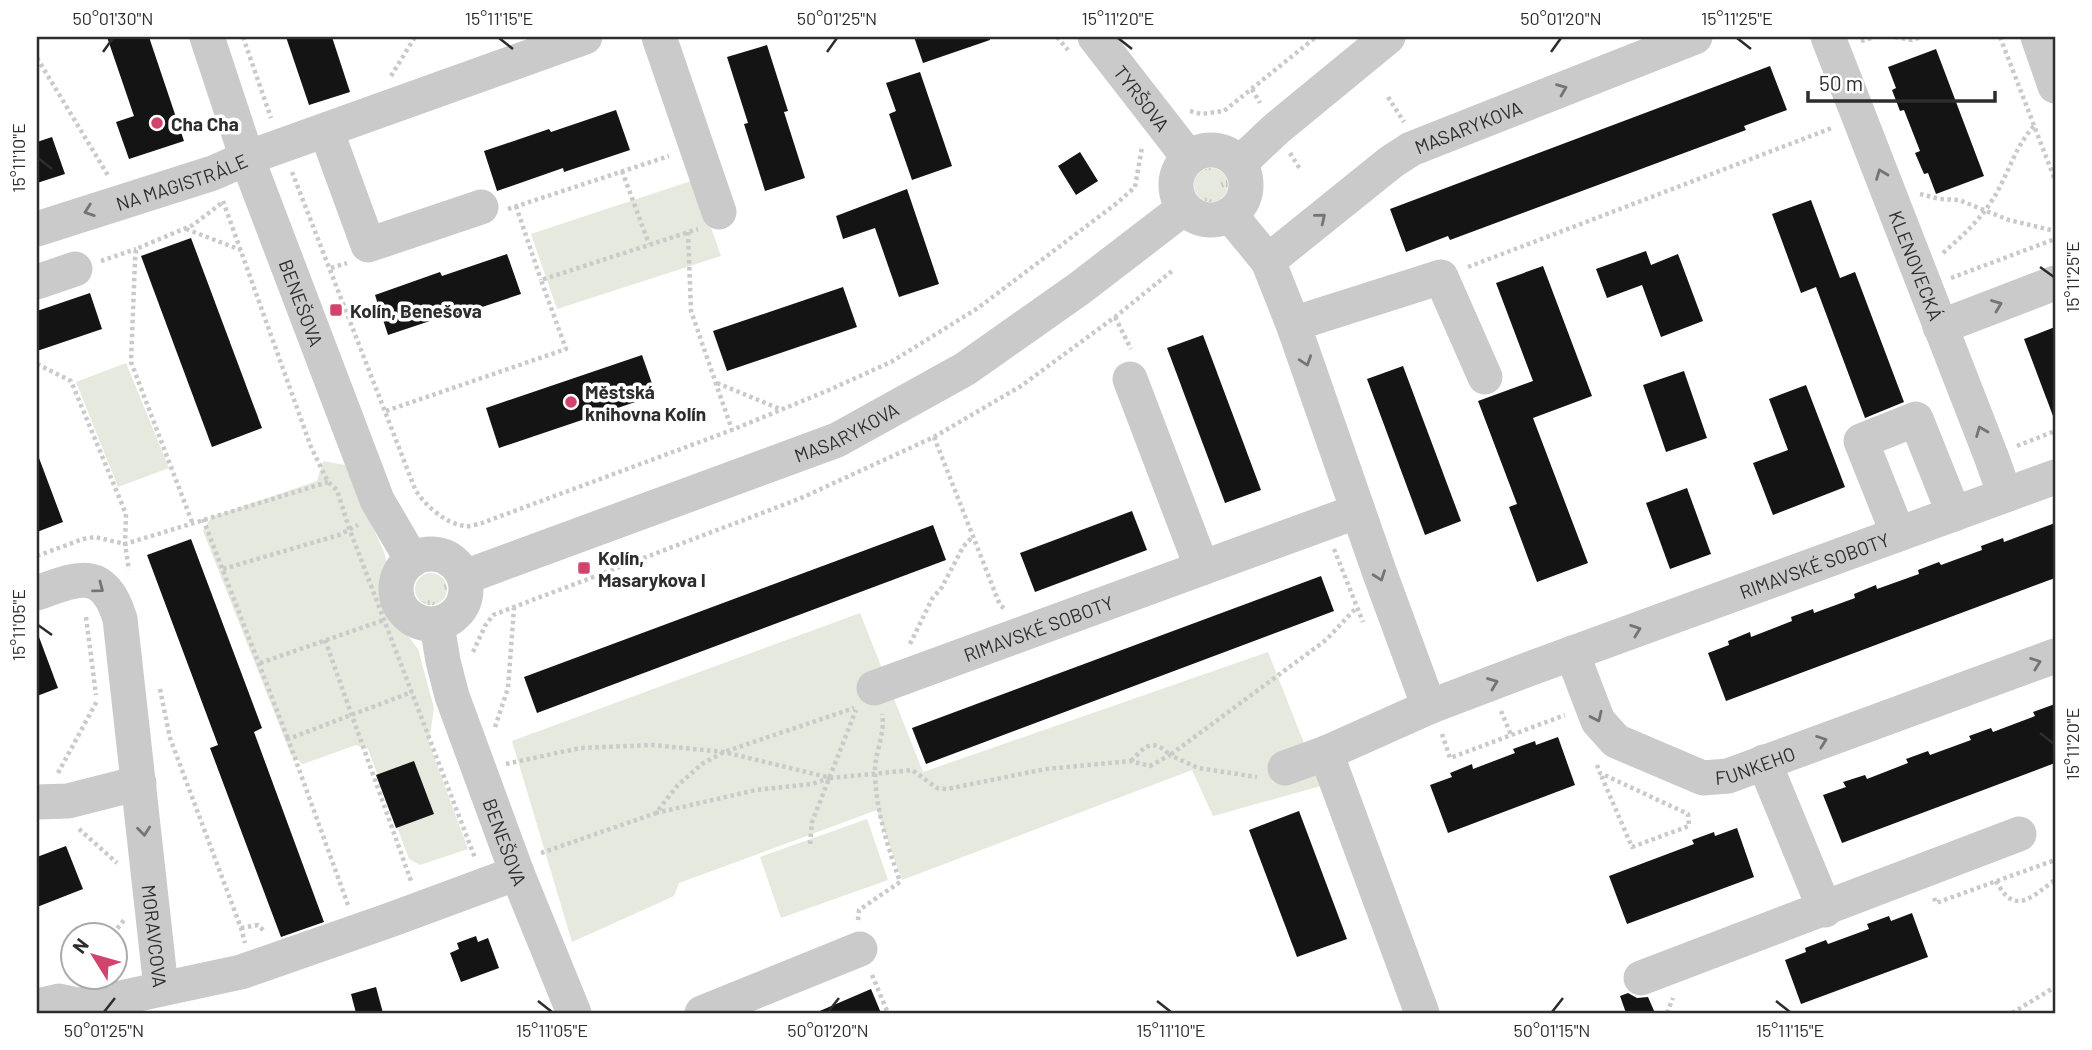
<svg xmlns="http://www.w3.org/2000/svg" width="2092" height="1050" font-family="Barlow,sans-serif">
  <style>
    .grass { fill: url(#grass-tufts) }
    .park { fill: #e6e9dd }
    .building { fill: #141414 }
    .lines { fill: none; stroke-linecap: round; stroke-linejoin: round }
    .path { stroke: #cacaca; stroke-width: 4.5; stroke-dasharray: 3.5 3.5; stroke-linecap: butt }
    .minor { stroke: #cacaca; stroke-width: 35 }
    .oneway { stroke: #747474 }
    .ticks { fill: none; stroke: #2d2d2d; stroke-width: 2.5 }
    .poi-dot { fill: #d0446e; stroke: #fff; stroke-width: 2.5 }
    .labels { text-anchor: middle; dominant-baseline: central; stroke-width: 7; stroke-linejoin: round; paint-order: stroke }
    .street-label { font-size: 19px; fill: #2d2d2d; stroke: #fff }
    .poi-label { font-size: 19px; font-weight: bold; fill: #2d2d2d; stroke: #fff; text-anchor: start }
    .neatline { fill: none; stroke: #2d2d2d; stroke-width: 2.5 }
    .ticks-label { font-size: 18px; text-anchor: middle; fill: #2d2d2d }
  </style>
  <defs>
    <pattern id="grass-tufts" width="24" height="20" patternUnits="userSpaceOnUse" patternTransform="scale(1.75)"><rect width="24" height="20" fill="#e6e9dd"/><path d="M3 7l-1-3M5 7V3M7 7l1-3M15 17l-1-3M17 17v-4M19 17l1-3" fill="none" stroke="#c6c8be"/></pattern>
  </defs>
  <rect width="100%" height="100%" fill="#fff"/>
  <g class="grass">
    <circle cx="1211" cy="185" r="17"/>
    <circle cx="431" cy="589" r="16"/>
  </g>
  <g class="park">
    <path d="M694,180L721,256L557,309L531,234Z"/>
    <path d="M126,363L169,468L118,487L76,382Z"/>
    <path d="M323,461L345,465L384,552L387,565L382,586L384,604L418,649L434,708L429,743L468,849L420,865L409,859L368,749L356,745L303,764L291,755L203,531L211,517L317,481Z"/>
    <path d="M860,613L923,772L1268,652L1321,786L1213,816L1192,770L902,880L877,810L679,883L674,896L572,942L512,741Z"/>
    <path d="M867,819L888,880L781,918L760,857Z"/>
  </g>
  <g class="building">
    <path d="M107,37H149L184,141L129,159L116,122L134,116Z"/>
    <path d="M286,37H332L350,92L309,105Z"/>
    <path d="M914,37H989L990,40L923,63Z"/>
    <path d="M767,45L788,111L784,112L805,178L765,191L744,124L748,123L727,57Z"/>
    <path d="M1936,49L1984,176L1936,194L1928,173L1924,174L1915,153L1920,151L1904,110L1900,111L1892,90L1896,88L1888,67Z"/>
    <path d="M1770,66L1787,110L1744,126L1746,130L1450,240L1448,236L1406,252L1390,209Z"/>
    <path d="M920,72L952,166L912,180L889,114L896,111L886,83Z"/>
    <path d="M616,110L630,150L564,172L563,168L497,191L484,151L549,129L551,132Z"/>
    <path d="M52,137L65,174L37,183V142Z"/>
    <path d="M1080,152L1098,181L1076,195L1058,166Z"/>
    <path d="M907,189L939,284L899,297L875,228L843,239L836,216Z"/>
    <path d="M1811,200L1840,278L1855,272L1904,402L1865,418L1816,287L1801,293L1772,214Z"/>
    <path d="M191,238L262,428L212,447L141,256Z"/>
    <path d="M1646,251L1651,265L1678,254L1703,321L1661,337L1642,285L1607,298L1596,269Z"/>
    <path d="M507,254L521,294L455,316L454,313L388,335L375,295L440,272L442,276Z"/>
    <path d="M1543,266L1592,396L1533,418L1588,563L1537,582L1509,507L1517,504L1478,401L1533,381L1496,283Z"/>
    <path d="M843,287L857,327L727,371L713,331Z"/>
    <path d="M90,293L102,329L37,351V311Z"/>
    <path d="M2055,327V415L2053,416L2024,339Z"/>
    <path d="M1203,335L1261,490L1225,503L1167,348Z"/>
    <path d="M642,355L656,395L499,448L486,408Z"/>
    <path d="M1403,366L1461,521L1425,535L1367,379Z"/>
    <path d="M1684,371L1707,438L1666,452L1643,385Z"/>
    <path d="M1806,385L1845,487L1773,515L1753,463L1788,450L1769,399Z"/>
    <path d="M37,458H39L63,522L37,532Z"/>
    <path d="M1687,488L1711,554L1670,569L1646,503Z"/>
    <path d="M1132,511L1147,550L1035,592L1020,553Z"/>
    <path d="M2055,523V578L1726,701L1708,653L1729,645L1728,641L1750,632L1751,637L1792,621L1791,617L1813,609L1814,613L1855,598L1854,594L1876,585L1877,589L1919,574L1918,570L1939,562L1941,565L1982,550L1981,546L2003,538L2004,542Z"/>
    <path d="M933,525L946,560L537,713L524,677Z"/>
    <path d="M191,539L262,728L254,732L324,922L281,937L210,748L218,745L147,555Z"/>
    <path d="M1321,576L1334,611L926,764L912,728Z"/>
    <path d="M37,637H39L58,688L37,696Z"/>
    <path d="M2055,704V763L1842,843L1823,795L1846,787L1843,782L1865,775L1867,779L1908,763L1906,759L1928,751L1930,755L1971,740L1969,736L1991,728L1993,732L2035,716L2033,712Z"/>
    <path d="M1558,737L1575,785L1448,833L1430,785L1452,777L1450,773L1472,764L1473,769L1515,753L1513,749L1535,741L1536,745Z"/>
    <path d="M414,761L434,814L396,828L376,775Z"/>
    <path d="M1299,811L1347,939L1297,957L1249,830Z"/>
    <path d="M1737,828L1754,877L1627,924L1609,876L1694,844L1692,840L1714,832L1715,836Z"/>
    <path d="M66,846L83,889L37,907V857Z"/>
    <path d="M1912,913L1928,957L1801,1004L1785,960L1806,952L1805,948L1826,940L1828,944L1869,929L1867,924L1889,916L1891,921Z"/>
    <path d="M476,936L478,942L488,938L499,968L461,982L450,953L459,949L457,943Z"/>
    <path d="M376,987L383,1013H356L351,994Z"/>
    <path d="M871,989L881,1013H815Z"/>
    <path d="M1628,993L1637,998L1648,997L1655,1013H1626L1620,996Z"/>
  </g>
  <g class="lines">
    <g class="path">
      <path d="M243,37L271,118"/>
      <path d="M1057,37L1068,50"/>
      <path d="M1895,37L1912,40L1922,37"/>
      <path d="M2000,37L2055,180"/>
      <path d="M1861,41L1875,37"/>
      <path d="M37,58L109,177"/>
      <path d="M391,76L415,37"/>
      <path d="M1252,89L1260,103"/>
      <path d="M1388,97L1404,122"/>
      <path d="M1190,111L1201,114L1224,111L1316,37"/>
      <path d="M1290,153L1300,169"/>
      <path d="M622,171L649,244"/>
      <path d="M292,172L415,489C424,505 446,524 465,526C470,527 477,524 482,523L732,430L829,390L891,362L978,308L1117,203L1135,187L1142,147"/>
      <path d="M1920,194L1940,199L1959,200L2009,220L2055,231"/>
      <path d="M223,201L311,447L328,482L337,490L349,528L475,858"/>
      <path d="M516,206L541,280"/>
      <path d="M508,209L669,156"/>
      <path d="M186,229L241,250"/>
      <path d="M688,232L691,311L732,430"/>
      <path d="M1943,253C1961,237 1978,222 1991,202C2008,177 2013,149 2034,126"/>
      <path d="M101,261L136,249"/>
      <path d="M1468,267L1832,128"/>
      <path d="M331,268L347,263"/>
      <path d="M1951,278L2055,239"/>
      <path d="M1115,317L1131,349"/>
      <path d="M37,364L71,381L126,514L125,544L129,570"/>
      <path d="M717,383L780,409"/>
      <path d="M386,411L566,349L541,280L698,229"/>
      <path d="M934,437L1000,605L1006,610"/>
      <path d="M2017,446L2055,431"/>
      <path d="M203,519L288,739"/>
      <path d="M192,522L131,362L135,260L136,249L193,225L223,202"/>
      <path d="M1334,549L1363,622"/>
      <path d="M37,556L83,539L95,537L125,544L328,482"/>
      <path d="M223,569L339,535L358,525"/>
      <path d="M86,617L96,695"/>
      <path d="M325,640L411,881"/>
      <path d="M910,644L932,599L942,587L963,547L973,536"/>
      <path d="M473,652L485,626L493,615L799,499L934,437L1021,386L1115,317L1172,271"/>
      <path d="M260,663L384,620"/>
      <path d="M160,689L170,738L241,928L245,943"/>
      <path d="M1501,711L1511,735"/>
      <path d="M495,727L508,688L514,608"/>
      <path d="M1442,734L1450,758L1565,715"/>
      <path d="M1131,761C1146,745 1153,738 1170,755L1326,640L1357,607"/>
      <path d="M506,764L580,748L653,745L724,752L831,778L912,770L937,788L947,789L1046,769L1130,761L1150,766L1170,755L1198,768L1257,777"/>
      <path d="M1597,765L1600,773L1688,814L1689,826L1632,847L1600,773"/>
      <path d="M58,773L97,701"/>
      <path d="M830,778L812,784L756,790L656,813L677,786L702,764L724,752L854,708"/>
      <path d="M79,829L117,863"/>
      <path d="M810,844L812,822L856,710"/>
      <path d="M541,853L656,813"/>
      <path d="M1996,881C2015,917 2031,897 2055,880"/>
      <path d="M1934,898L1936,903L2055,860"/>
      <path d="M348,905L288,739L412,692"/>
      <path d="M858,920L859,910L900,882C888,847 876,811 875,774C874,753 886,733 882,714"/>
      <path d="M241,928L258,925L265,932"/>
      <path d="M113,934L124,920"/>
      <path d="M872,975L888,1013"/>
      <path d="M1667,1013L1673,998"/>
      <path d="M2012,1013L2055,987"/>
    </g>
    <g class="minor">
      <path id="s1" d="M207,37L247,158L371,484L377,500L412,560"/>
      <path d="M659,37L719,212"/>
      <path id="s2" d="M1095,37L1189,158"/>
      <path id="s3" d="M1828,37L1991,456L2005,495"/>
      <path d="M2038,37L2055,86"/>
      <path d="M326,130L368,245L481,207"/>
      <circle cx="1211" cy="185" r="35"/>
      <path d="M1239,164L1276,129L1388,37"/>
      <path d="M1230,215L1268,261L1293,324L1379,571L1429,707"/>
      <path id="s4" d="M37,229L213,173L247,158L585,37"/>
      <path id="s5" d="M1268,261L1391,162L1411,149L1695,37"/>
      <path d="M37,282L75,269"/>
      <path d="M1293,324L1441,277L1485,377"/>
      <path d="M1940,327L2055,283"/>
      <path d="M1130,379L1202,568"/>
      <path d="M1898,534L1861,441L1916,419L1954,514"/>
      <circle cx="431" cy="589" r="35"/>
      <path id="s6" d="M465,577L837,440L965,369L1080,288L1184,208"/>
      <path id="s7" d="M37,593C78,578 104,566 120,619L161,988"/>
      <path id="s8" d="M437,625L443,661L452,696L517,873L574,1013"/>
      <path id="s9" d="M1572,653L1598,721L1616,741L1703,778L1728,776L2055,656"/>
      <path id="s10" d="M874,688L1358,511"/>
      <path d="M1326,753L1422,1013"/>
      <path d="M1764,762L1825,910"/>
      <path id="s11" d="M1285,768L1326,753L1429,707L1529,669L2055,477"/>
      <path d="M37,802L68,801L139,783"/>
      <path d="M1641,978L2019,834"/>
      <path d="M37,1006L59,1001L78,1005L101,1002L241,972L390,920L517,873"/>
      <path d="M702,1013L860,949"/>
    </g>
  </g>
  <defs><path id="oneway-chevron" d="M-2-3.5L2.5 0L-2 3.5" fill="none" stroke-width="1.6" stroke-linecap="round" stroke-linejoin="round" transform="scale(1.75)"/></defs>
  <g class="oneway">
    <use href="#oneway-chevron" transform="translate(1562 89) rotate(-22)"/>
    <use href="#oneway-chevron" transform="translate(1881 174) rotate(-111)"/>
    <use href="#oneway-chevron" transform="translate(89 211) rotate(161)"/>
    <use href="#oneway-chevron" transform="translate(1321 218) rotate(-39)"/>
    <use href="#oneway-chevron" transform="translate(1997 305) rotate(-21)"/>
    <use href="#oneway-chevron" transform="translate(1306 361) rotate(71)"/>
    <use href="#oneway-chevron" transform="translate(1981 431) rotate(-112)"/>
    <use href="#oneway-chevron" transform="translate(1380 576) rotate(70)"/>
    <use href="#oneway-chevron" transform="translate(99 588) rotate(37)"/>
    <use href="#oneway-chevron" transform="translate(1636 630) rotate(-20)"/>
    <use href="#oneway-chevron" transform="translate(2036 663) rotate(-20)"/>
    <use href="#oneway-chevron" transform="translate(1493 683) rotate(-21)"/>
    <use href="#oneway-chevron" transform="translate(1597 717) rotate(65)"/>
    <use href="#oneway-chevron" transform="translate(1822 741) rotate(-20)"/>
    <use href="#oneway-chevron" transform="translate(144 831) rotate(84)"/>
  </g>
  <path class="ticks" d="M499,38L513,49M1118,38L1132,49M1737,38L1751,49M103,52L113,38M827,52L837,38M1551,52L1561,38M38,158L52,169M2040,267L2054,277M38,625L52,635M2040,733L2054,744M538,1001L552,1012M1157,1001L1171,1012M1776,1001L1790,1012M104,1012L115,998M828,1012L839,998M1552,1012L1563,998"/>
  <g class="poi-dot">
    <circle cx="157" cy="123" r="7"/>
    <rect x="329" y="303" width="14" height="14" rx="3.5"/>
    <circle cx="571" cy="402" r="7"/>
    <rect x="577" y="561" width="14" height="14" rx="3.5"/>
  </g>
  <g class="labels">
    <g class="street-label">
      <text stroke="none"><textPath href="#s2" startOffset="77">TYRŠOVA</textPath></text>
      <text stroke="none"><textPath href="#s5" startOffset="243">MASARYKOVA</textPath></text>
      <text stroke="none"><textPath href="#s4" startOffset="152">NA MAGISTRÁLE</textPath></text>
      <text stroke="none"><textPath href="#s3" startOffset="245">KLENOVECKÁ</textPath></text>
      <text stroke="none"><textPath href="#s1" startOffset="282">BENEŠOVA</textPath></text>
      <text stroke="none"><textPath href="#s6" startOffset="408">MASARYKOVA</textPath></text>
      <text stroke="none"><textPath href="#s11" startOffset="567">RIMAVSKÉ SOBOTY</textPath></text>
      <text stroke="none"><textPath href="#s10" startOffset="175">RIMAVSKÉ SOBOTY</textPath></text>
      <text stroke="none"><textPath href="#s9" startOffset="248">FUNKEHO</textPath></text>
      <text stroke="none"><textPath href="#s8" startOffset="228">BENEŠOVA</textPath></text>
      <text stroke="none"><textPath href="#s7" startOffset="425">MORAVCOVA</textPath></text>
    </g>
    <g class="poi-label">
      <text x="171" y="123">Cha Cha</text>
      <text x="350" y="310">Kolín, Benešova</text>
      <text x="585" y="391">Městská<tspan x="585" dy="22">knihovna Kolín</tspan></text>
      <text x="598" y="557">Kolín,<tspan x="598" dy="22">Masarykova I</tspan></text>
    </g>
  </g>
  <rect width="2092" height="1050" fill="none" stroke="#ffffff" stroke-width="77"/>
  <g transform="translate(94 956) rotate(307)"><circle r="33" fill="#ffffff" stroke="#ababab" stroke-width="2"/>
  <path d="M0-5L12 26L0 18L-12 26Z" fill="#d0446e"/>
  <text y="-10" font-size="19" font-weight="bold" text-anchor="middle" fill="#2d2d2d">N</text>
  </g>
  <path d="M1808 91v10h187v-10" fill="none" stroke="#2d2d2d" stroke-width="3.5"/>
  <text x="1819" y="91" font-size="21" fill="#2d2d2d" stroke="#ffffff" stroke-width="5" paint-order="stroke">50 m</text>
  <rect x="38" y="38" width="2016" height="974" class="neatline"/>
  <g class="ticks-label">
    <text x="113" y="25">50°01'30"N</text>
    <text x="499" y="25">15°11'15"E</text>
    <text x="837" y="25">50°01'25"N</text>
    <text x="1118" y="25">15°11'20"E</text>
    <text x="1561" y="25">50°01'20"N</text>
    <text x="1737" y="25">15°11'25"E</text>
    <text transform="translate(19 158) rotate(-90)" y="6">15°11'10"E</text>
    <text transform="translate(2073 277) rotate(-90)" y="6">15°11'25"E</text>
    <text transform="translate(19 625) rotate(-90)" y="6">15°11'05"E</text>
    <text transform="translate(2073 744) rotate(-90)" y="6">15°11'20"E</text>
    <text x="104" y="1037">50°01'25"N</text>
    <text x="552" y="1037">15°11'05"E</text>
    <text x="828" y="1037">50°01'20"N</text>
    <text x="1171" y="1037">15°11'10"E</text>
    <text x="1552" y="1037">50°01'15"N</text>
    <text x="1790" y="1037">15°11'15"E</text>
  </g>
</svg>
